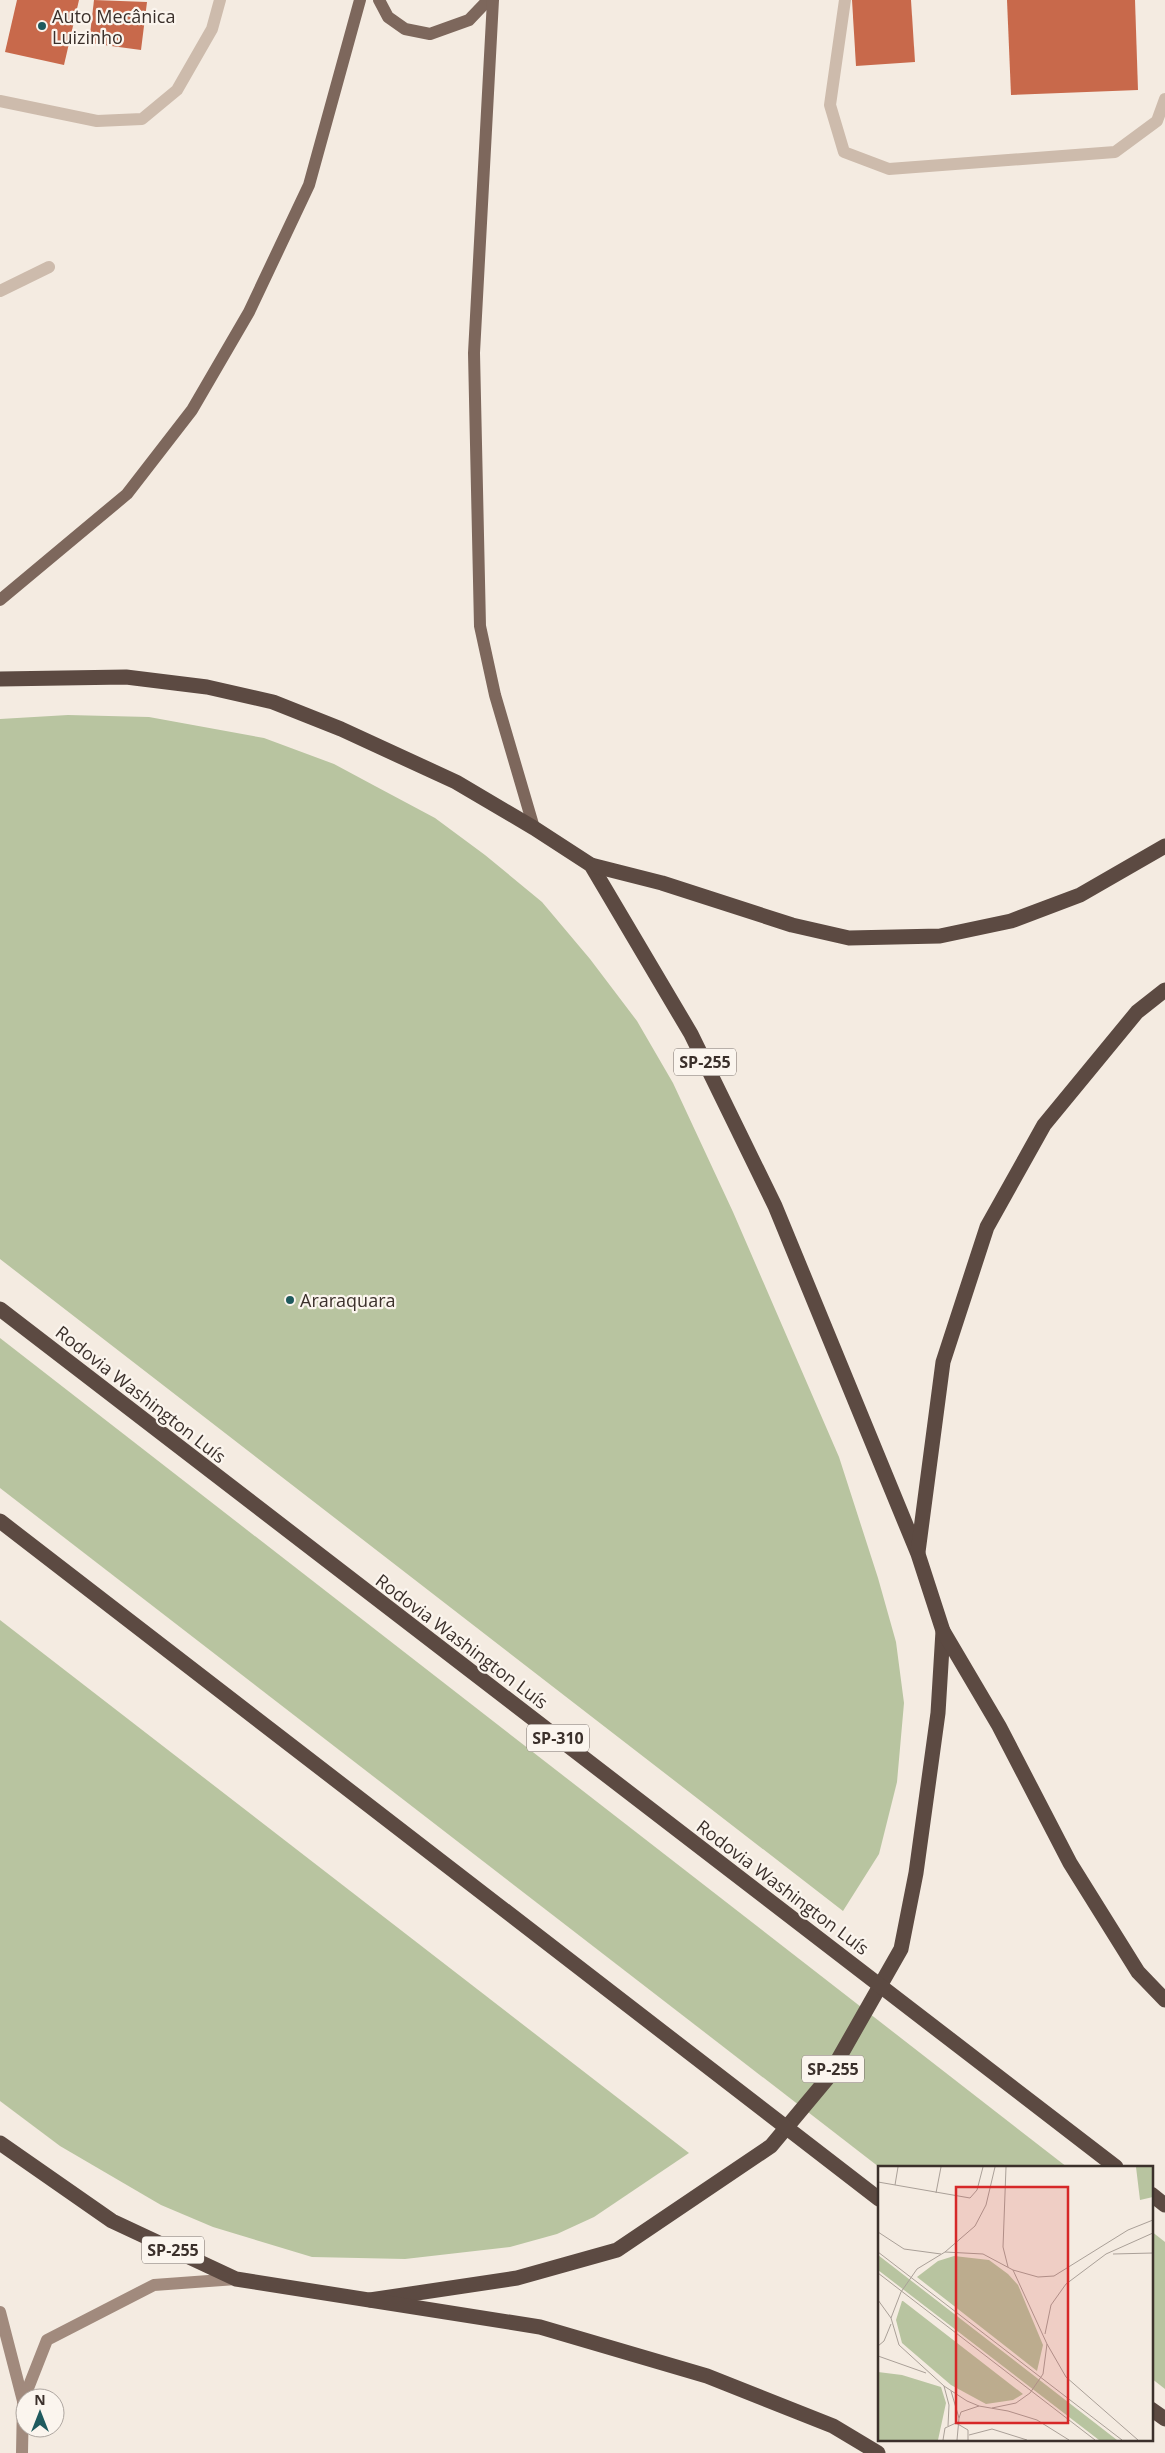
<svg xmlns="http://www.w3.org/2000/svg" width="1165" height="2453" font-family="'Open Sans',sans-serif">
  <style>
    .green { fill: #b8c4a0 }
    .building { fill: #c8694b }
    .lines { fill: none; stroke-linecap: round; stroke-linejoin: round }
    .lane { stroke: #cdbbac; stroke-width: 12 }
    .street { stroke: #cdbbac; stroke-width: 12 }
    .secondary { stroke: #a18a7d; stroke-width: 12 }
    .primary { stroke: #7d675c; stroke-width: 12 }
    .highway { stroke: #5c4a42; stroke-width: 15 }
    .poi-dot { fill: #1f5a5e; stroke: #fbf5ee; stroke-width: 2 }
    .labels { text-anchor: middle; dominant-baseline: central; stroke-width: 4.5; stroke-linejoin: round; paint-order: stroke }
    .shield { fill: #fbf5ee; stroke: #756b66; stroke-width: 1 }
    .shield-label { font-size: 16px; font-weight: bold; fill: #3b302b }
    .poi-label { font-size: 18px; fill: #3b302b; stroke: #fbf5ee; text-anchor: start }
    .street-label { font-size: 18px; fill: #3b302b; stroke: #fbf5ee }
    .inset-road { fill: none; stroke: #aaa098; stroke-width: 1 }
    .view { fill: #d62828; fill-opacity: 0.15; stroke: #d62828; stroke-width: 2.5 }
    .inset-edge { fill: none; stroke: #3b302b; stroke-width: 2.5 }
  </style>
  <rect width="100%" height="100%" fill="#f4ebe1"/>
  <g class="green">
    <path d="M68,715L149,717L264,738L334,764L375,786L435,818L485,855L542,902L590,959L637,1021L673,1083L733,1212L839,1457L878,1578L896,1642L904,1703L897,1782L879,1854L843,1911L0,1259V719Z"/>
    <path d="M0,1338L1067,2167H879L0,1488Z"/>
    <path d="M0,1620L689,2153L594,2217L557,2234L510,2247L405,2259L312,2257L213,2227L161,2205L60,2146L0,2101Z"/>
    <path d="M1151,2231L1165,2242V2389L1151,2378Z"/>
  </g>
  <g class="building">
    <path d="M17,0H79L64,65L5,52Z"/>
    <path d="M94,0L147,2L141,50L89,43Z"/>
    <path d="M852,0H911L915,62L856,66Z"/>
    <path d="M1007,0H1135L1138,90L1011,95Z"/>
  </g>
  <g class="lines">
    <g class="lane">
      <path d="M845,0L830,105L844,152L889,169L1115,152L1157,121L1165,99"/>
      <path d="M0,291L49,267"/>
    </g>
    <path class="street" d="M0,101L97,121L142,119L177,90L212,29L220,0"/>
    <g class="secondary">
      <path d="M0,2312L23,2401L22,2453"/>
      <path d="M23,2401L47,2340L154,2285L236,2279"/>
    </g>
    <g class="primary">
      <path d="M379,0L388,17L405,29L430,34L469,20L488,0"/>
      <path d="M493,0L474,353L480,626L495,695L534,828"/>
      <path d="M0,600L127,494L192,410L249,312L309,185L360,0"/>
    </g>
    <g class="highway">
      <path d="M0,679L126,677L207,687L273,702L341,729L456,782L534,828L591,865L691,1034L775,1206L918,1554L943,1631L938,1713L916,1873L901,1949L827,2079L771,2146L617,2250L517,2278L370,2300"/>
      <path d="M591,865L662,883L792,925L849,938L940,936L1011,921L1080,895L1165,846"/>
      <path d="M0,1309L1116,2167"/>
      <path d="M0,1521L879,2199"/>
      <path d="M918,1552L943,1362L987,1227L1044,1125L1137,1012L1165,990"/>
      <path d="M943,1631L999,1726L1070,1863L1138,1972L1165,2000"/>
      <path d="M0,2143L112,2221L236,2279L540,2327L707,2376L833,2426L878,2453"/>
      <path d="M1151,2194L1165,2205"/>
      <path d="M1151,2409L1165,2419"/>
    </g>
  </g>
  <g class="poi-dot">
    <circle cx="42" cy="26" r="5"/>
    <circle cx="290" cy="1300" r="5"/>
  </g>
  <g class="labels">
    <g class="shield">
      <rect x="674" y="1048.5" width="62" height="27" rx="4"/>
      <rect x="527" y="1724.5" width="62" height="27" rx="4"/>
      <rect x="802" y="2055.5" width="62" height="27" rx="4"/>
      <rect x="142" y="2236.5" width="62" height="27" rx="4"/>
    </g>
    <g class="shield-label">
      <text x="705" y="1062">SP-255</text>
      <text x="558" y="1738">SP-310</text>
      <text x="833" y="2069">SP-255</text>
      <text x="173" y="2250">SP-255</text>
    </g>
    <g class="poi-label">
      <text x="52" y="16">Auto Mecânica<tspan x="52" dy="21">Luizinho</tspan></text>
      <text x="300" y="1300">Araraquara</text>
    </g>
    <g class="street-label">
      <text transform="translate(141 1394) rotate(38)">Rodovia Washington Luís</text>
      <text transform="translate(462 1641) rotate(37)">Rodovia Washington Luís</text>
      <text transform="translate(783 1887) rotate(37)">Rodovia Washington Luís</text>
    </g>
  </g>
  <g transform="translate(878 2166)">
    <rect width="275" height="275" fill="#f4ebe1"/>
    <path d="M258,1H275V31L262,34ZM0,89L239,274H221L0,104ZM76,90L111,94L130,108L140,119L165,179L159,205L39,111L60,95ZM24,135H25L145,228L135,234L108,238L73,219L24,177L18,154ZM0,206L24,209L63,221L68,237L60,274H0Z" fill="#b8c4a0"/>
    <path class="inset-road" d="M128,1L125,81L130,101M0,16L92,32L99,24L105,1M17,19L20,1M58,27L63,1M0,66L26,83L63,88M0,86L244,274M67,86L97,60L108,39L117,1M235,88L275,87M135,104L160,111L176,110L250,64L275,54M0,107L217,274M0,134L13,152M167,168L173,139L188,118L228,88L275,67M169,178L188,211L260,274M0,180L6,175L13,158M0,190L48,207M66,220L71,239L70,260M73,225L81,252L79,274M114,242L138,237L152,227L165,208L169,178L135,104L105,88L67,86L39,103L23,126L13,152L21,179L66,220L89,235L101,240L130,245L159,254L191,274M81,252L83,246L101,240M91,269L114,263L149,274M65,274L67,262L78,257L90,264V274"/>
    <path class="view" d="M78,21H190V257H78Z"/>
    <rect width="275" height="275" class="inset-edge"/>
  </g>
  <g transform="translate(40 2413)"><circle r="24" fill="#fbf5ee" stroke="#aea6a0"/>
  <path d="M0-4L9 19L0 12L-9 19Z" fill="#1f5a5e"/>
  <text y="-8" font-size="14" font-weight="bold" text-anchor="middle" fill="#3b302b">N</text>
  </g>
</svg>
